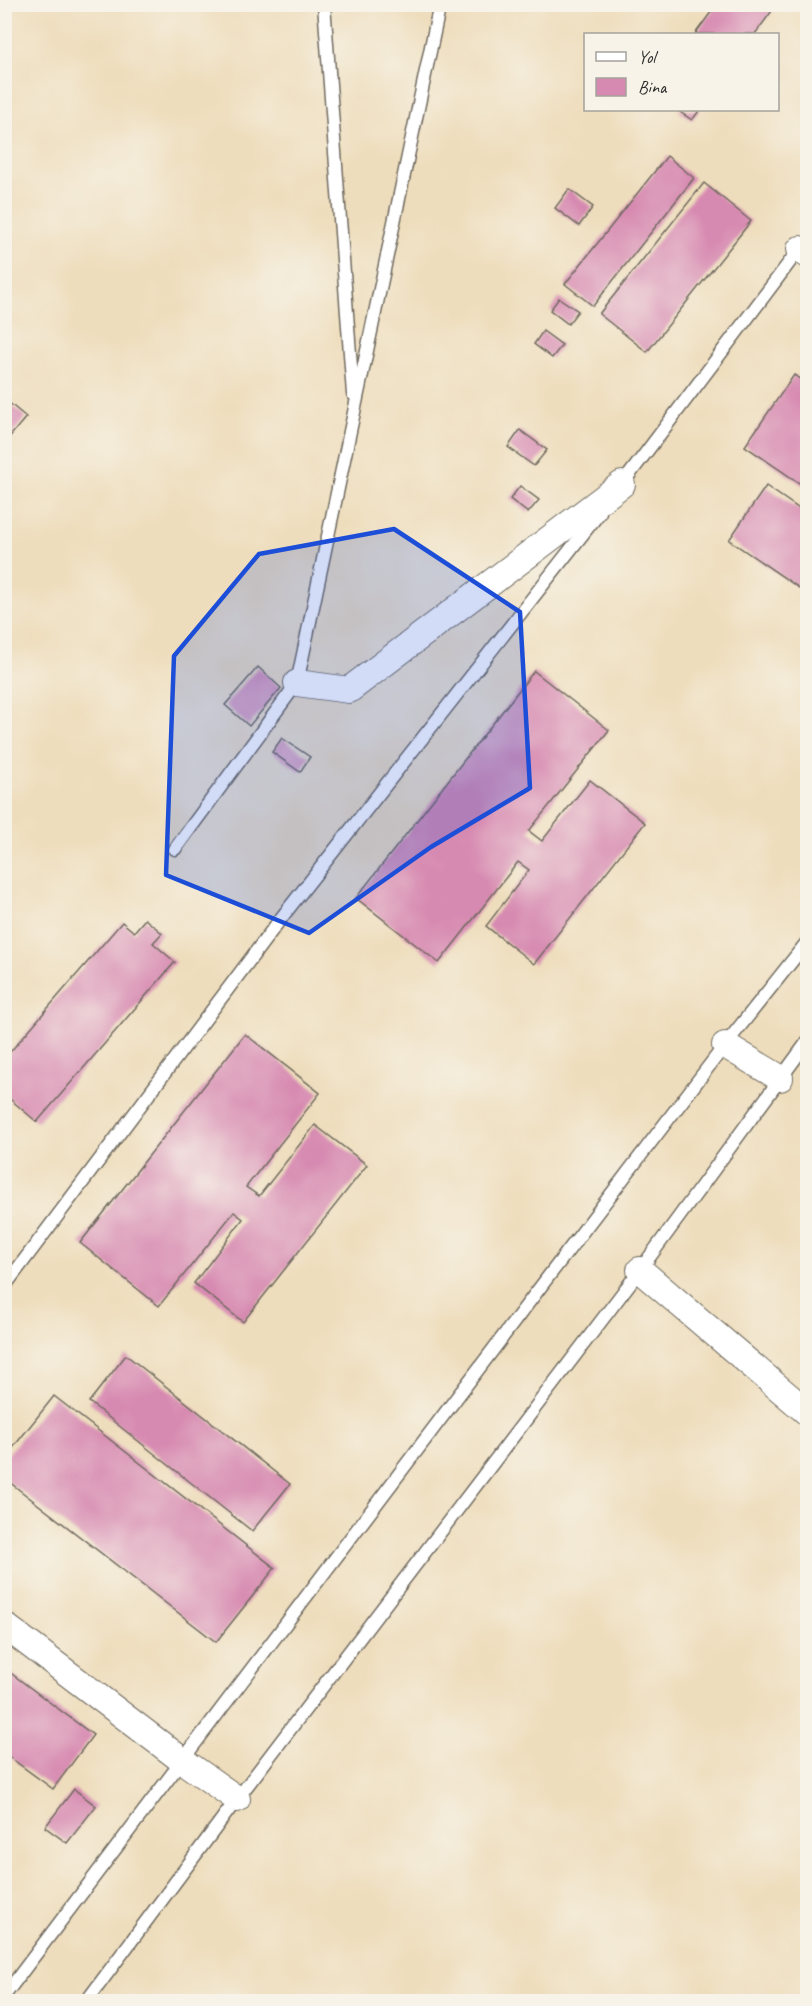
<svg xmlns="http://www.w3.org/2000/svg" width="812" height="2006" font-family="Caveat,sans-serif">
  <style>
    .building { fill: #d78ab1 }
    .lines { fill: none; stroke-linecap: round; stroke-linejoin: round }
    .lane-casing { stroke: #6f695e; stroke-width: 15 }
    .street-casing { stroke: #6f695e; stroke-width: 28 }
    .lane { stroke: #fff; stroke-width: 12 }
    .street { stroke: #fff; stroke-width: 26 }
    .marked { fill: #1d4ed8; fill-opacity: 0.2; stroke: #1d4ed8; stroke-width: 4.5; stroke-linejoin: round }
  </style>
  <rect width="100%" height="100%" fill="#f7f3e8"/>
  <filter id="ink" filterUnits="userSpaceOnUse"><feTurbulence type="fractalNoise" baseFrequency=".0167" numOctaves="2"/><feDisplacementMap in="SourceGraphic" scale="12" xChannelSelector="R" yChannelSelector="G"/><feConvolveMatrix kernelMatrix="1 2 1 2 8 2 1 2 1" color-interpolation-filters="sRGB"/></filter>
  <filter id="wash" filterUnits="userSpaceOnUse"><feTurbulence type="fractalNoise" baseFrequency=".008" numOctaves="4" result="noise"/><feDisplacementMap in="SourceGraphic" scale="24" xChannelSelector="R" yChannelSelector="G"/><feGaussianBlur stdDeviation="1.35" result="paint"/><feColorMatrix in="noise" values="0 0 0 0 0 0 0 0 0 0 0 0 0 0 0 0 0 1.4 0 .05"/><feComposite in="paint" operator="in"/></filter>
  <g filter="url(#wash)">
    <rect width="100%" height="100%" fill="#eeddbc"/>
    <g id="blocks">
      <g class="building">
        <path d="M717,4H777L755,34H695Z"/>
        <path d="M677,110H700L692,120Z"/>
        <path d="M667,156L694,178L593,306L565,284Z"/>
        <path d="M704,183L751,221L647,352L599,314Z"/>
        <path d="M569,189L593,207L579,226L555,208Z"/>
        <path d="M559,298L578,311L568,324L550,310Z"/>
        <path d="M543,331L562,345L552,358L534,344Z"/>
        <path d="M794,375L808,384V489L745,446Z"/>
        <path d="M8,402L26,417L7,440L4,438V406Z"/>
        <path d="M520,430L547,450L534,466L508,447Z"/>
        <path d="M520,486L539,500L528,513L510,499Z"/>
        <path d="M766,486L808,515V594L729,540Z"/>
        <path d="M258,667L281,688L249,726L225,705Z"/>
        <path d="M534,671L609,730L529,831L542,841L590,780L645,823L534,964L486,926L529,870L518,862L439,963L356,898Z"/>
        <path d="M282,738L310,757L300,772L272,752Z"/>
        <path d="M145,919L162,933L153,943L175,962L37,1122L4,1094V1059L122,922L134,932Z"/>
        <path d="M245,1034L320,1093L246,1187L259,1196L315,1125L367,1165L243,1322L194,1283L243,1219L234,1212L159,1306L80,1243Z"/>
        <path d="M126,1355L290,1484L252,1531L89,1402Z"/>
        <path d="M54,1396L275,1568L216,1642L4,1478V1459Z"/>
        <path d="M4,1668L93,1735L53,1789L4,1753Z"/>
        <path d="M74,1789L96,1806L67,1843L45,1827Z"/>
      </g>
    </g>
  </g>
  <g filter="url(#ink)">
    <use href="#blocks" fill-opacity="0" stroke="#6f695e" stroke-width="1.5"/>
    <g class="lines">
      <defs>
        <g id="lane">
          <path d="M324,4L353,394"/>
          <path d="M620,487L801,247"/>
          <path d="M175,849L297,683L440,4"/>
          <path d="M4,1287L282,917L600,512"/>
          <path d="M4,1996L548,1277L725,1045L808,941"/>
          <path d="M86,2002L237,1799L640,1270L808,1041"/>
        </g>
        <g id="street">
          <path d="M800,249L808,255"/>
          <path d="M297,683L349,690L622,484"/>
          <path d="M725,1045L780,1078"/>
          <path d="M640,1270L808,1413"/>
          <path d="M4,1625L183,1761L237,1799"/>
        </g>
      </defs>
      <use href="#lane" class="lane-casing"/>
      <use href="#street" class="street-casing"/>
      <use href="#lane" class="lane"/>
      <use href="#street" class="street"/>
    </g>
  </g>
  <path class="marked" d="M394,529L520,612L530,788L431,847L309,933L166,875L174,656L259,554Z"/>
  <rect width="812" height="2006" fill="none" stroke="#f7f3e8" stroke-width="24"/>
  <rect x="584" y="33" width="195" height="78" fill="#f7f3e8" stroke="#a5a39c" stroke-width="1.5"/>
  <rect x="596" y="52" width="30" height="9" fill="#ffffff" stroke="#a5a39c" stroke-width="1.5"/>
  <text x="638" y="63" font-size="18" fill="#2b2b2b">Yol</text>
  <rect x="596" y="78" width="30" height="18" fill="#d78ab1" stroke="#a5a39c" stroke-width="1.5"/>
  <text x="638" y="93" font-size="18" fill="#2b2b2b">Bina</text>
</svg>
